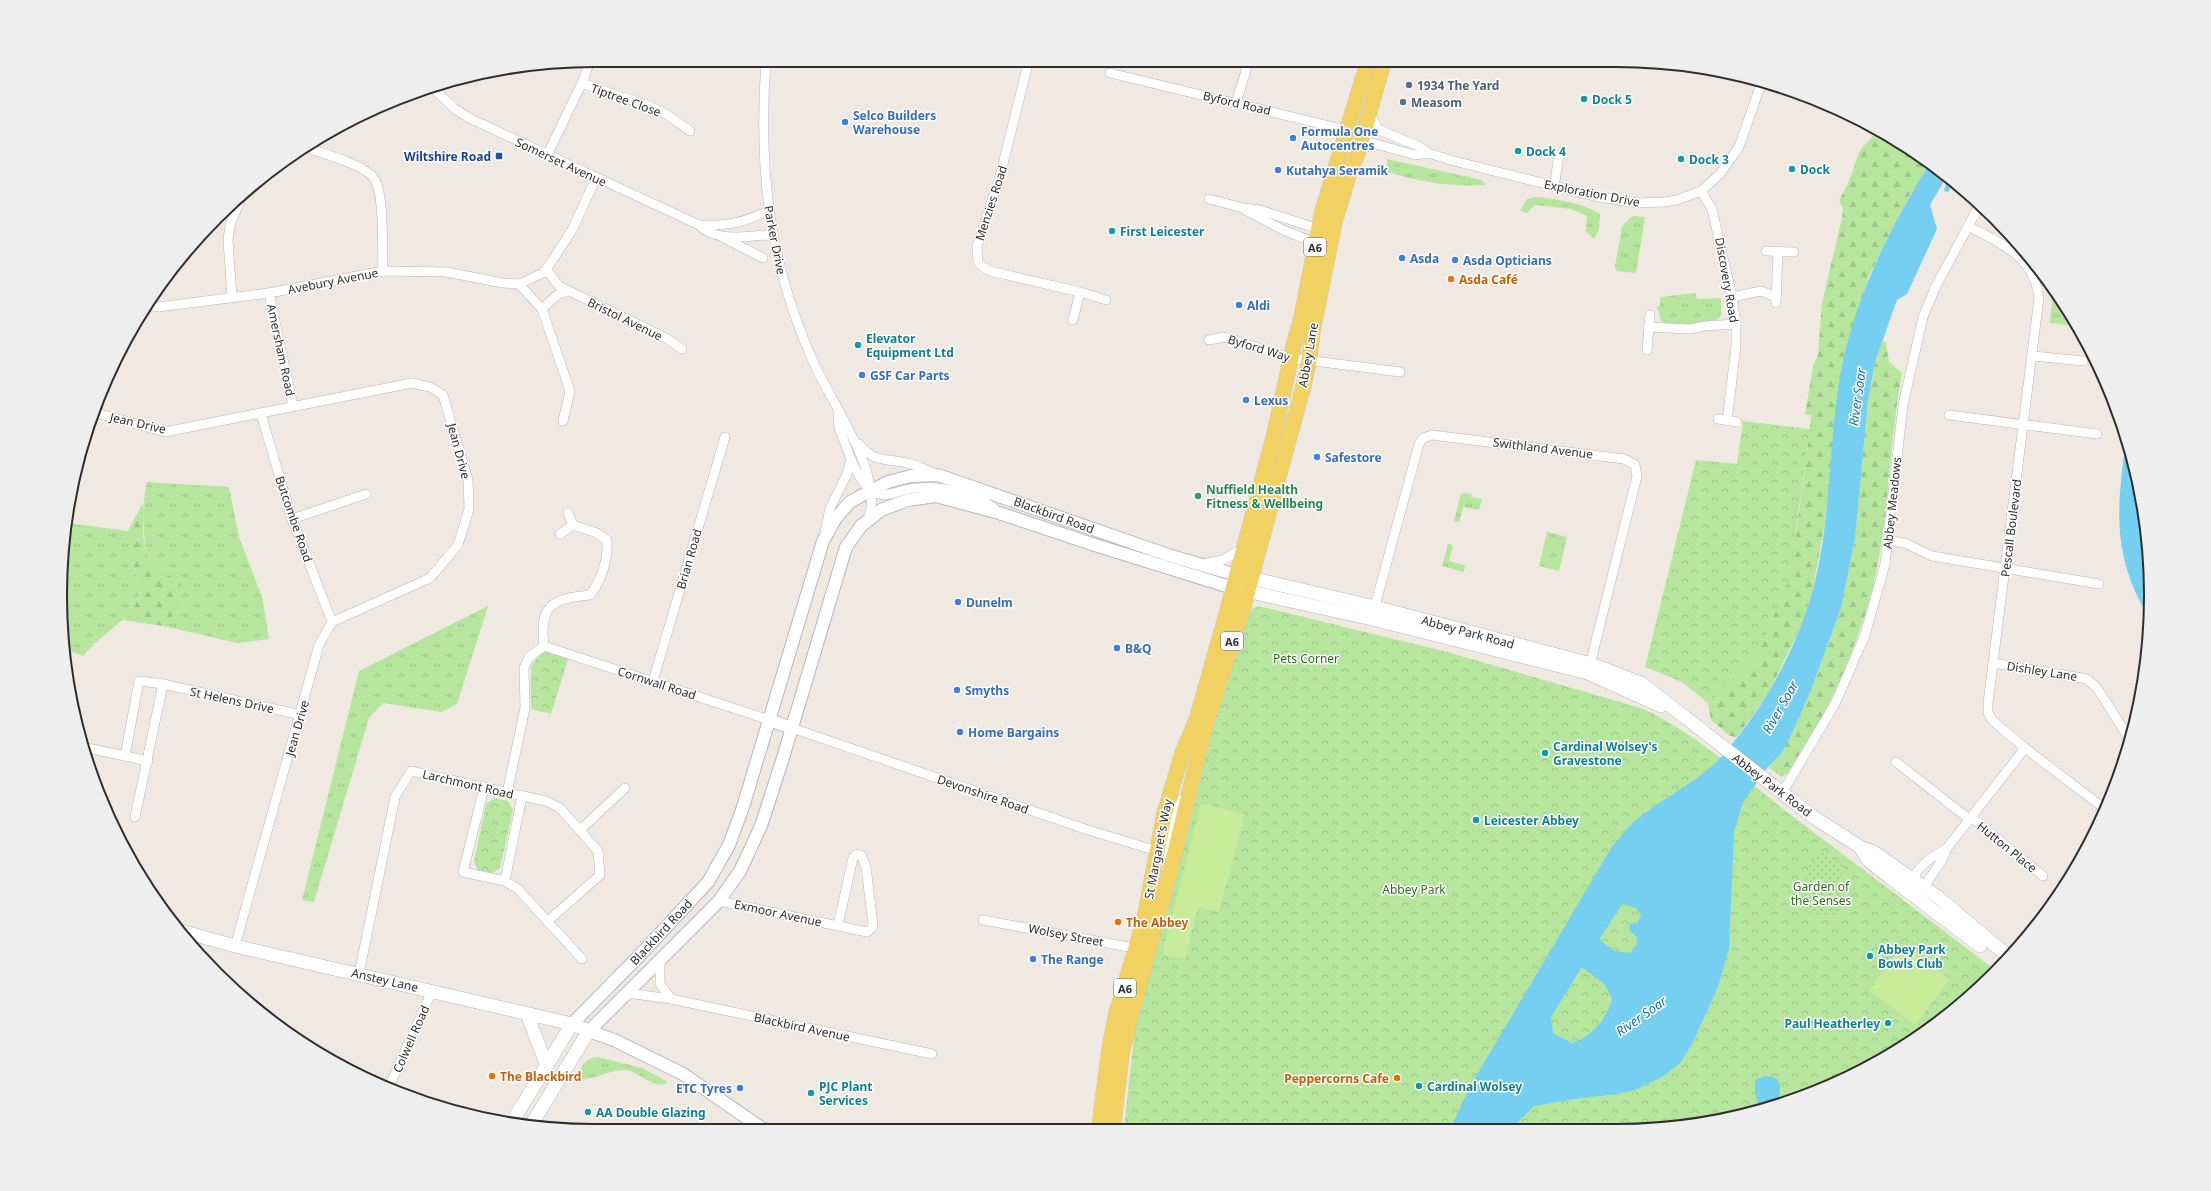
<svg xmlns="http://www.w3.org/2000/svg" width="2211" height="1191" font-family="'Noto Sans',sans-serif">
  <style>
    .grass { fill: url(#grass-tufts) }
    .forest { fill: url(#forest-firs) }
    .park { fill: url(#park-crowns) }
    .garden { fill: url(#garden-dots) }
    .pitch { fill: #c9ec9a }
    .water { fill: #75cff0; fill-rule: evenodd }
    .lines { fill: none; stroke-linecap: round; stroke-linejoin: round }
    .minor-casing { stroke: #b4b7c1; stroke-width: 10 }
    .tertiary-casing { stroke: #b4b7c1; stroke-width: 14 }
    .secondary-casing { stroke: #b4b7c1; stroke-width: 14 }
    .primary-casing { stroke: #c9c9c9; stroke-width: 16 }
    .minor { stroke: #fff; stroke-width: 9 }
    .tertiary { stroke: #fff; stroke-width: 12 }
    .secondary { stroke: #fff; stroke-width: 13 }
    .primary { stroke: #f2d163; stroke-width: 15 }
    .service-dot { fill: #5c6f8a; stroke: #fff; stroke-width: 1.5 }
    .culture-dot { fill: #0f9aa8; stroke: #fff; stroke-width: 1.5 }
    .shop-dot { fill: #3f7fe0; stroke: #fff; stroke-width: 1.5 }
    .transit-dot { fill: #1a4fb4; stroke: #fff; stroke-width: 1.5 }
    .food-dot { fill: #e8710a; stroke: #fff; stroke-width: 1.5 }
    .leisure-dot { fill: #2e9e5b; stroke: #fff; stroke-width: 1.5 }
    .labels { text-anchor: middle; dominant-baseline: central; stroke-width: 3; stroke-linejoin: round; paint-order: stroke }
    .shield { fill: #fff; stroke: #6d6d6d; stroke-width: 1 }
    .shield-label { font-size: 11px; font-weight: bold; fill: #2e2e2e }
    .service-label { font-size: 12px; font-weight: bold; fill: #4e5e75; stroke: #fff; text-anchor: start }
    .culture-label { font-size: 12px; font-weight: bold; fill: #0d838f; stroke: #fff; text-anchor: start }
    .street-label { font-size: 12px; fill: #2e2e2e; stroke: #fff }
    .shop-label { font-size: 12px; font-weight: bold; fill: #366cbe; stroke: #fff; text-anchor: start }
    .transit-label { font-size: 12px; font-weight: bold; fill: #164399; stroke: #fff; text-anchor: end }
    .food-label { font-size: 12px; font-weight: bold; fill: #c56008; stroke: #fff; text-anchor: start }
    .leisure-label { font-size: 12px; font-weight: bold; fill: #27864d; stroke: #fff; text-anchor: start }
    .park-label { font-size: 12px; fill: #2c6e1b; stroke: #fff }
    .water-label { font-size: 13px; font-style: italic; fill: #0d6fa3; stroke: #fff }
    .rim { fill: none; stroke: #2e2e2e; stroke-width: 2 }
  </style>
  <defs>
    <pattern id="grass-tufts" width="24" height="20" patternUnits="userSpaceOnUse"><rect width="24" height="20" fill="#b6e59e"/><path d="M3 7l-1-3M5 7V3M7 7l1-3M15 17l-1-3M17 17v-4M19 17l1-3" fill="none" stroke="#9dc588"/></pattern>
    <pattern id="forest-firs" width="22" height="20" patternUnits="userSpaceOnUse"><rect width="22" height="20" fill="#b6e59e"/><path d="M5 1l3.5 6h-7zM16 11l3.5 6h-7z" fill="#9dc588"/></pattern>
    <pattern id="park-crowns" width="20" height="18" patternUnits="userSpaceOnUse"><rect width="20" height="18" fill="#b6e59e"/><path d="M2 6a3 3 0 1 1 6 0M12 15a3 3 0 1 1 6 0" fill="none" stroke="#9dc588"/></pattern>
    <pattern id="garden-dots" width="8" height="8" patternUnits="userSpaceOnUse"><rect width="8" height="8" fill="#b6e59e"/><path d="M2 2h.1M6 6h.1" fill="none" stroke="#9dc588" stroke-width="1.8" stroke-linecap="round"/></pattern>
  </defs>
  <rect width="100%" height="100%" fill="#efe9e1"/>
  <g class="grass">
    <path d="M1387,159L1482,180L1486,185C1452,187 1420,182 1388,172Z"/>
    <path d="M1534,197C1557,199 1580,202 1600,214L1599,230L1594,239L1586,232L1587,216L1571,209L1535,205L1527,213L1520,211L1527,199Z"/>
    <path d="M1632,216L1645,217L1636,273L1617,271L1615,267L1622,226Z"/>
    <path d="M2050,287L2079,328L2080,330L2076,326L2050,323L2052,303Z"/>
    <path d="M1695,293L1697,299L1721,298V315L1718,319C1702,322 1677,329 1661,321L1657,306L1660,307V297Z"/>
    <path d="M147,482L229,487L239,537L262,597L269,639L238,643L163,626L178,610L161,572L148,563C143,535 141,510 147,482Z"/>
    <path d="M1461,493L1472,494L1471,497L1482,499L1479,510L1463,507L1459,522L1454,521Z"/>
    <path d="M67,523L128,531L135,572L141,591L132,612L94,644L83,656L64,649C57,607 61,564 67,523Z"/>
    <path d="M1547,532L1567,537L1559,571L1539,566Z"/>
    <path d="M1448,544L1453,545L1449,561L1465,565L1464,572L1442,566Z"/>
    <path d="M488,606L457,704L441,712L383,703L369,718L314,902L302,900L359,671Z"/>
    <path d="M598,1057L642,1068L668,1082C656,1092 638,1070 625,1070C608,1069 591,1083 576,1078C582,1067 584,1058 598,1057Z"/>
  </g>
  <g class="forest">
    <path d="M1878,131L1931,164L1910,195L1869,276L1849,338L1824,528L1813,588L1803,622L1769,692L1737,737L1730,736L1711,720L1708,703L1756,657L1796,535L1810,429L1811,415H1805L1813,366L1818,355L1822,303L1842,218L1843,209L1839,200L1848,184L1860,150Z"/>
    <path d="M1883,340L1886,343L1889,362L1902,373C1888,447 1890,524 1870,598C1860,634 1845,671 1828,705C1816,728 1801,750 1788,773L1782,777L1768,767L1782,753L1811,690L1841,608L1855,539L1868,401L1875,362Z"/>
    <path d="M143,503V535L148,563L181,583L178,610L163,626L123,620L132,612L141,591L135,572L128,531Z"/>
  </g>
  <g class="park">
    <path d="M1743,421L1810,429L1789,581L1756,657L1708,703L1682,682L1645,667L1696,460L1737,464Z"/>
    <path d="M1259,606L1447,652L1641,708C1695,732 1737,773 1783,809C1854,863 1925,916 1995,970L1941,1020L1821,1090L1686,1126L1124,1128L1135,1028L1207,743L1246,615L1252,609Z"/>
    <path d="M546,652L568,659L551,714L531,709V667L540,653Z"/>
    <path d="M495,798L508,801L513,810L500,868L492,873L478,870L474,862L486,804Z"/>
  </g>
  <path class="garden" d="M1820,850L1844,866L1840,886V916L1802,914C1802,890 1804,868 1820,850Z"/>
  <g class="pitch">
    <path d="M1201,804L1245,814L1219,912L1198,907L1185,959L1162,954Z"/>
    <path d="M1904,944L1950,979L1915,1025L1869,990Z"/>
  </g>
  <g class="water">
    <path d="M1930,163L1954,182L1948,192L1944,191L1946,183L1944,181L1930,205L1937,229L1907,294L1897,300L1875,362L1868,401L1855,539L1841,608L1811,690L1793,731L1782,753L1768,767L1743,802L1734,831L1729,948L1718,987L1692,1044L1680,1063L1664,1076L1635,1090L1617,1094L1574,1099L1534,1106L1513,1127H1451L1472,1083L1613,845C1622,836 1630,824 1640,817C1662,799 1689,786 1711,767C1727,754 1759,709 1770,690C1788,658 1804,624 1813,589C1832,518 1828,443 1841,371C1855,297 1890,227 1930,163ZM1622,904L1636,908L1641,916L1638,922L1629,924L1630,932L1636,936L1637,944L1630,953L1615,951L1599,940ZM1582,967L1605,985L1612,999C1606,1020 1593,1036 1572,1043L1553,1033L1551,1017Z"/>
    <path d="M2126,440L2143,510V533L2147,557L2149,617C2111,556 2117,507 2126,440Z"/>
    <path d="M1765,1076L1776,1078L1780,1084L1779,1101L1756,1108L1758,1103L1755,1093V1080Z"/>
  </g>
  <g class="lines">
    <defs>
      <g id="minor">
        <path d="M766,60C758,171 769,266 816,368C834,406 887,481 867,521"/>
        <path d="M1029,60L1000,176L977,246L978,262L983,267L990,271L1080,292L1106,300"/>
        <path d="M659,61L660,60"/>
        <path d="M1110,73L1346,130L1364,133L1367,130"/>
        <path d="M582,83C608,94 638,100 664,113C673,118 681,125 690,131"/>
        <path d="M431,86L455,109L469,118L699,225C719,244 747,235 772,235"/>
        <path d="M1236,103L1249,61"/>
        <path d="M1370,113L1377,128L1384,132L1418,146L1428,153L1454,161L1594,196L1637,203L1664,202L1677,200L1701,191L1720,174L1739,147L1762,81"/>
        <path d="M1358,139L1415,155L1428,153"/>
        <path d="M305,147C323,154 360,163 373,177C385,190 382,251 383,271"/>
        <path d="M547,155L582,83L590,61"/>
        <path d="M1554,187L1559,155"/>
        <path d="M1701,191L1712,209L1732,297L1736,324V346L1727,421"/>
        <path d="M1209,199L1243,208L1260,210L1319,229L1320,233"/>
        <path d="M1244,209L1283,230L1316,243L1318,240"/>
        <path d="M699,225C727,226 742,223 768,211"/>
        <path d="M1968,226C2002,244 2034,256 2039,298L1988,703V713L1993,721L2025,748L2105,809"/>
        <path d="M724,238L763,258"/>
        <path d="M1766,251L1794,252"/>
        <path d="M546,269L559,286L666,338L682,349"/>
        <path d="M519,284L542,309L570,391L563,421"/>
        <path d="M269,293L293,406"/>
        <path d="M232,297L228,240L230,225L242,196"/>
        <path d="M1732,297L1761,291L1776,297"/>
        <path d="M1776,303L1778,251"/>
        <path d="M146,305L158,307L269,293L383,271L446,272L503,283L519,284L543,273L552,261L572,230L596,178"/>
        <path d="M542,309L557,295L567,291"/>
        <path d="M1073,320L1080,292"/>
        <path d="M1649,327L1690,329L1705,326L1736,324"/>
        <path d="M1209,340L1224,337L1291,358L1400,372"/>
        <path d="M1647,350L1650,315"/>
        <path d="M2033,356L2083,361"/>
        <path d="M93,412L165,432L412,383L430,387L443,395L468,480L469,509L458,545L430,578L332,622L319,645L235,946"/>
        <path d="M261,414L292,519L332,622"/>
        <path d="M1949,415L2097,434"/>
        <path d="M1718,419L1737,422"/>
        <path d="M859,444C874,463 886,458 907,463C916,465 926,470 934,473"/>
        <path d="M851,459C857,472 864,490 879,494C889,497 900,490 909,489C937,484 978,492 998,512"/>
        <path d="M292,519L366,494"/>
        <path d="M825,532L830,508L847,474L851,459L839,428L838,414"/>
        <path d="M560,534L573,525L568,513"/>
        <path d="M1889,540L1907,544L1932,556L2099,584"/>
        <path d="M1202,564L1223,560L1242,549"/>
        <path d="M1373,613L1419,444L1423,438L1432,435L1624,459L1635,465L1637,476L1589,669"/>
        <path d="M544,646L769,720"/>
        <path d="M1993,663L2087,679L2097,688L2130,740"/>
        <path d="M653,681L725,437"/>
        <path d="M792,728L1088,830L1174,856"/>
        <path d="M83,747L148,761"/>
        <path d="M125,756L139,681L163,684"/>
        <path d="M1896,762L1969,819"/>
        <path d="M484,788L463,872L505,881L518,889L582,959"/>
        <path d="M507,793L525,708L524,668L529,657L544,646C539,604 552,599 590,595C602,579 608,560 607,540L597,533L573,525"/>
        <path d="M1782,793L1835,704L1865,635L1885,564L1903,405L1923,317L1935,288L1979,206"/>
        <path d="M135,817L163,684L301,715"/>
        <path d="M1971,817L2043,876"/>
        <path d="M580,830L625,788"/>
        <path d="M1160,848L1165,846L1182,799"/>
        <path d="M505,881L522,796"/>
        <path d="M1912,884C1915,867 1933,856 1947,848L2025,748"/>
        <path d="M1920,889L1924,887L1942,860L1947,848"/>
        <path d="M719,901L867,932L871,929L873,925L866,867L861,855L857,854L853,858L838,925"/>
        <path d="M983,920L1139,949"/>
        <path d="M660,960V984L671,999"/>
        <path d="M359,974L395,797L411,771L546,801L560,808L598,851L600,875L548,921"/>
        <path d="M627,993L671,999L932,1054"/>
        <path d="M389,1087L432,991"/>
      </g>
      <g id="tertiary">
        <path d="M769,720L792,728"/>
        <path d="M572,1024L640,955L708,882L729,845L743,807L823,541L836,518L850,502L859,497L888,482L911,476L938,475L1168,555L1236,575"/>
        <path d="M763,1129L683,1074L614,1040L589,1031L719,901L740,871L761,826L782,761L846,547L861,526L881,510L908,500L936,496L999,513L1095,545L1233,588"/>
      </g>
      <g id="secondary">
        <path d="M1242,576L1375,607L1591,664L1641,683L1812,816L1860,847L1874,852L1939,898L2009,957"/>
        <path d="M1237,589L1372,619L1588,673L1661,706"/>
        <path d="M1860,847L1868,860L1888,876L1980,946"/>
        <path d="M181,931L235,946L572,1024L589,1031L531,1125"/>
        <path d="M527,1014L547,1066"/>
        <path d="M512,1122L572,1024"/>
      </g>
      <g id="primary">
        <path d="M1099,1128L1109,1051L1116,1014L1144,921L1164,815L1182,754L1197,718L1228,608L1274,435L1295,340L1301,319L1322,212L1368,61"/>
        <path d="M1113,1128L1122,1053L1130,1019L1170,873L1204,731L1242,612L1304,384L1309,361L1313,329L1335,221L1351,168L1358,153L1384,61"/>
      </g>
    </defs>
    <use href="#minor" class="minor-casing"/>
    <use href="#tertiary" class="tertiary-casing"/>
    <use href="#secondary" class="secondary-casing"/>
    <use href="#primary" class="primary-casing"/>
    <use href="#minor" class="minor"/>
    <use href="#tertiary" class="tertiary"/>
    <use href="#secondary" class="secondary"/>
    <use href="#primary" class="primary"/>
  </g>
  <g class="service-dot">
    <circle cx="1409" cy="85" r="4"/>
    <circle cx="1403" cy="102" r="4"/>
  </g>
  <g class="culture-dot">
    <circle cx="1584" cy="99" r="4"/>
    <circle cx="1518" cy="151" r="4"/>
    <circle cx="1681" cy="159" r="4"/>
    <circle cx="1792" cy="169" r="4"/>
    <circle cx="1112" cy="231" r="4"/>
    <circle cx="858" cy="345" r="4"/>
    <circle cx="1545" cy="753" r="4"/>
    <circle cx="1476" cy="820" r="4"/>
    <circle cx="1870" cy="956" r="4"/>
    <circle cx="1888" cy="1023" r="4"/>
    <circle cx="1419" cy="1086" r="4"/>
    <circle cx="811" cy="1093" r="4"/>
    <circle cx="588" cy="1112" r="4"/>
  </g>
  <g class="shop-dot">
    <circle cx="845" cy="122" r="4"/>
    <circle cx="1293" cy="138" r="4"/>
    <circle cx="1278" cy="170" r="4"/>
    <circle cx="1402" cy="258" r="4"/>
    <circle cx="1455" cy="260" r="4"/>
    <circle cx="1239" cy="305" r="4"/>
    <circle cx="862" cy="375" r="4"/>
    <circle cx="1246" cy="400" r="4"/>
    <circle cx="1317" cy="457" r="4"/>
    <circle cx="958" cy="602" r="4"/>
    <circle cx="1117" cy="648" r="4"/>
    <circle cx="957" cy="690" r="4"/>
    <circle cx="960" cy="732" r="4"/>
    <circle cx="1033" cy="959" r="4"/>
    <circle cx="740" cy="1088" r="4"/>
  </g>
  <rect class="transit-dot" x="495" y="152" width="8" height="8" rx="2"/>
  <g class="food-dot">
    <circle cx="1451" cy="279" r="4"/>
    <circle cx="1118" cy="922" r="4"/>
    <circle cx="492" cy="1076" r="4"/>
    <circle cx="1397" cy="1078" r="4"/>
  </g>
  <circle class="leisure-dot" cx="1198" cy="496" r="4"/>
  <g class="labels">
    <g class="shield">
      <rect x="1304" y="238" width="22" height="18" rx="3"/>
      <rect x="1221" y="632" width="22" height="18" rx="3"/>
      <rect x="1114" y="979" width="22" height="18" rx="3"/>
    </g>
    <g class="shield-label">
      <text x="1315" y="247">A6</text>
      <text x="1232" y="641">A6</text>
      <text x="1125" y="988">A6</text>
    </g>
    <g class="service-label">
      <text x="1417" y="85">1934 The Yard</text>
      <text x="1411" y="102">Measom</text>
    </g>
    <g class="culture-label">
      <text x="1592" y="99">Dock 5</text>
      <text x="1526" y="151">Dock 4</text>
      <text x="1689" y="159">Dock 3</text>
      <text x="1800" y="169">Dock</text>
      <text x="1120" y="231">First Leicester</text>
      <text x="866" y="338">Elevator<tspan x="866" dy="14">Equipment Ltd</tspan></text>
      <text x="1553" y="746">Cardinal Wolsey's<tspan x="1553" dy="14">Gravestone</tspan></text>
      <text x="1484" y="820">Leicester Abbey</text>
      <text x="1878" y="949">Abbey Park<tspan x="1878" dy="14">Bowls Club</tspan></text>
      <text x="1880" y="1023" text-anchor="end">Paul Heatherley</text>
      <text x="819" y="1086">PJC Plant<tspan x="819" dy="14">Services</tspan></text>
      <text x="1427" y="1086">Cardinal Wolsey</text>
      <text x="596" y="1112">AA Double Glazing</text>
    </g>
    <g class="street-label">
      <text transform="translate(626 100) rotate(20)">Tiptree Close</text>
      <text transform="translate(1237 103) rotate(13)">Byford Road</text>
      <text transform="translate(561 162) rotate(25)">Somerset Avenue</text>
      <text transform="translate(1592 193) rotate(11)">Exploration Drive</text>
      <text transform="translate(991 203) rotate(-72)">Menzies Road</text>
      <text transform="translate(775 240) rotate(79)">Parker Drive</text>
      <text transform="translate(1727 280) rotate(80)">Discovery Road</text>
      <text transform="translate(333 281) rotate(-11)">Avebury Avenue</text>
      <text transform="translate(625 319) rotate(26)">Bristol Avenue</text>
      <text transform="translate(1259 348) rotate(17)">Byford Way</text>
      <text transform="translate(281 350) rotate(78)">Amersham Road</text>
      <text transform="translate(1308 355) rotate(-80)">Abbey Lane</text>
      <text transform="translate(138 423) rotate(13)">Jean Drive</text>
      <text transform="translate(1543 448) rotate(7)">Swithland Avenue</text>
      <text transform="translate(459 451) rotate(75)">Jean Drive</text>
      <text transform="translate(1892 503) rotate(-84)">Abbey Meadows</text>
      <text transform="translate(1054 515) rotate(20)">Blackbird Road</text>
      <text transform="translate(294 519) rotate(71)">Butcombe Road</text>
      <text transform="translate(2011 528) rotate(-83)">Pescall Boulevard</text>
      <text transform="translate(689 559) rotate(-74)">Brian Road</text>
      <text transform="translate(1468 632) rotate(15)">Abbey Park Road</text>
      <text transform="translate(2042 671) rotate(9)">Dishley Lane</text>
      <text transform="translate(657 683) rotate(18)">Cornwall Road</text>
      <text transform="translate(232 700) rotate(12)">St Helens Drive</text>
      <text transform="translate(297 728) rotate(-74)">Jean Drive</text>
      <text transform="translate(468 784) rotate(13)">Larchmont Road</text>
      <text transform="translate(1772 785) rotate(37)">Abbey Park Road</text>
      <text transform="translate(983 794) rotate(19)">Devonshire Road</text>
      <text transform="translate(2007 847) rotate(39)">Hutton Place</text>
      <text transform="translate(1158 849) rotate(-79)">St Margaret's Way</text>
      <text transform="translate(778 913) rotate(12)">Exmoor Avenue</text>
      <text transform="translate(661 932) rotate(-47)">Blackbird Road</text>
      <text transform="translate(1066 935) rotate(11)">Wolsey Street</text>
      <text transform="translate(385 980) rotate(13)">Anstey Lane</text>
      <text transform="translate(802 1027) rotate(12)">Blackbird Avenue</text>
      <text transform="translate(411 1039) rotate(-66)">Colwell Road</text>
    </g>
    <g class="shop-label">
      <text x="853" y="115">Selco Builders<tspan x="853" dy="14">Warehouse</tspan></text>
      <text x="1301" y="131">Formula One<tspan x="1301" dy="14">Autocentres</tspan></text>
      <text x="1286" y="170">Kutahya Seramik</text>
      <text x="1410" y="258">Asda</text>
      <text x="1463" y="260">Asda Opticians</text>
      <text x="1247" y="305">Aldi</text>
      <text x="870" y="375">GSF Car Parts</text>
      <text x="1254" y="400">Lexus</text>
      <text x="1325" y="457">Safestore</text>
      <text x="966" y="602">Dunelm</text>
      <text x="1125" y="648">B&amp;Q</text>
      <text x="965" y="690">Smyths</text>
      <text x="968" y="732">Home Bargains</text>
      <text x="1041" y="959">The Range</text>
      <text x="732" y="1088" text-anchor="end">ETC Tyres</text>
    </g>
    <g class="transit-label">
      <text x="491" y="156">Wiltshire Road</text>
    </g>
    <g class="food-label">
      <text x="1459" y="279">Asda Café</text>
      <text x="1126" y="922">The Abbey</text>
      <text x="500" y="1076">The Blackbird</text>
      <text x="1389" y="1078" text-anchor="end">Peppercorns Cafe</text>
    </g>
    <g class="leisure-label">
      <text x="1206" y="489">Nuffield Health<tspan x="1206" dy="14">Fitness &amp; Wellbeing</tspan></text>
    </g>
    <g class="park-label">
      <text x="1306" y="658">Pets Corner</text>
      <text x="1821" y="886">Garden of<tspan x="1821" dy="14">the Senses</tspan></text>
      <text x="1414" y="889">Abbey Park</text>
    </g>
    <g class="water-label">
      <text transform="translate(1857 397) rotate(-82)">River Soar</text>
      <text transform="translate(1780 707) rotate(-60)">River Soar</text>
      <text transform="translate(1641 1016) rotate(-35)">River Soar</text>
    </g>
  </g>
  <path d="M0 0H2211V1191H0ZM595 67H1616A528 528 0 0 1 2144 595V596A528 528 0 0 1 1616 1124H595A528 528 0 0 1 67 596V595A528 528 0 0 1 595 67Z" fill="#eee" fill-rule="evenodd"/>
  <path class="rim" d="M595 67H1616A528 528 0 0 1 2144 595V596A528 528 0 0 1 1616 1124H595A528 528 0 0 1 67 596V595A528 528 0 0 1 595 67Z"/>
</svg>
